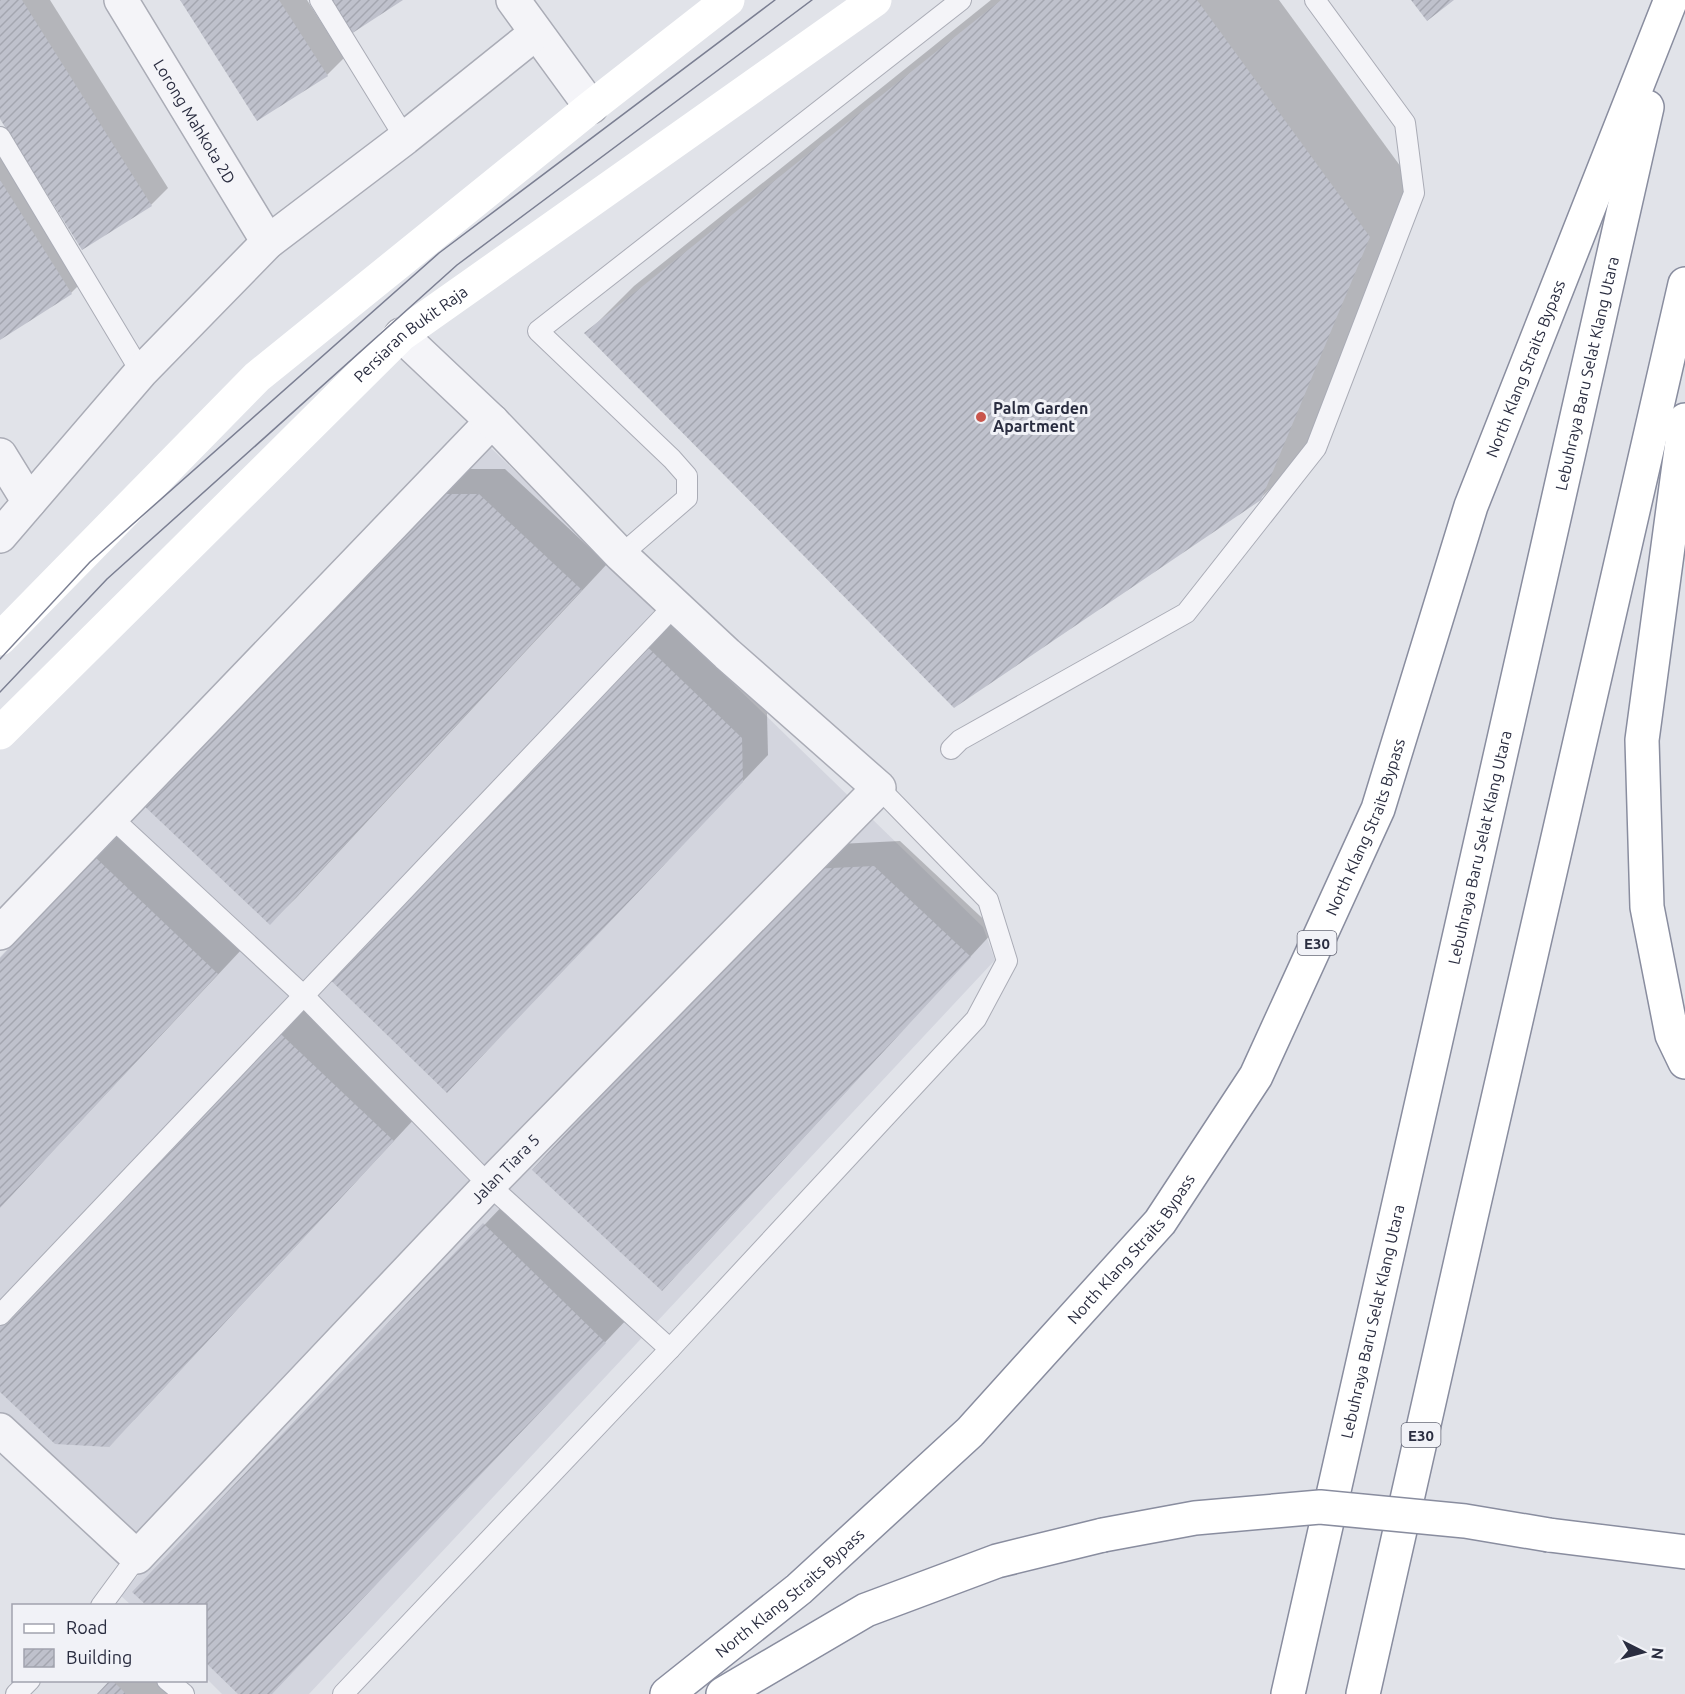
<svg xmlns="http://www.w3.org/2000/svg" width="1685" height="1694" font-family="Ubuntu,sans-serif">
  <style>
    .built { fill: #d3d5de }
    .shadow { fill: #0003 }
    .building { fill: url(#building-hatch) }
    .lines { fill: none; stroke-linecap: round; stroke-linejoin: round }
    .service-casing { stroke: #aaacb6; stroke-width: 22 }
    .minor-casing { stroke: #aaacb6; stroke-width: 36 }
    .motorway-casing { stroke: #898d9f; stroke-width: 36 }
    .service { stroke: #f4f4f8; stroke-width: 20 }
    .minor { stroke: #f4f4f8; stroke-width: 33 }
    .secondary { stroke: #fff; stroke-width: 33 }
    .motorway { stroke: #fff; stroke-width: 33 }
    .tram { stroke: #7b7f92; stroke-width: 1.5 }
    .motorway-bridge-casing { stroke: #898d9f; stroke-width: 36; stroke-linecap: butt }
    .motorway-bridge { stroke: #fff; stroke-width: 33 }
    .poi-dot { fill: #c9554c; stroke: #f1f2f7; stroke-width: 2 }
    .labels { text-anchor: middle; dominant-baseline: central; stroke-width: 6; stroke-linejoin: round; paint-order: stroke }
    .shield { fill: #f1f2f7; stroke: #666877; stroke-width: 1.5 }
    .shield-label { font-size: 15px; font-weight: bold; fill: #2a2d40 }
    .street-label { font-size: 16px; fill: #2a2d40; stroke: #f1f2f7 }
    .poi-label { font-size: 16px; font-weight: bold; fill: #2a2d40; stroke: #f1f2f7; text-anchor: start }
  </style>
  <defs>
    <pattern id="building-hatch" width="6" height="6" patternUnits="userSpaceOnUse" patternTransform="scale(1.5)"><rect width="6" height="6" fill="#bfc1cc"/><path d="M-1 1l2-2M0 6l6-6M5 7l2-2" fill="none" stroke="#a4a6b0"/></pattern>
  </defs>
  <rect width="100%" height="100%" fill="#e1e3e9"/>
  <path class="built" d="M489,446L983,927L995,960L309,1694H222L206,1678V1606L131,1605L120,1595L155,1557L0,1418V957Z"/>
  <g class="shadow">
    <path d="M0,0H50L168,188L151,205L0,117Z"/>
    <path d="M182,0H307L344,58L327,75Z"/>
    <path d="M991,0H1279L1417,189L1308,451L1260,499L587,333L634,286Z"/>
    <path d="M0,136L88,276L71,293L0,338Z"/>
    <path d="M453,469H505L607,564L296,898L270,923Z"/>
    <path d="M662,610L767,713L768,755L472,1066Z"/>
    <path d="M121,832L243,948L0,1207V960Z"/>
    <path d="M900,841L995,930L687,1264L534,1170L838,844Z"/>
    <path d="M293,997L418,1115L134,1420L0,1389Z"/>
    <path d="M509,1199L630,1316L271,1694H240L206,1661V1606H148L134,1592Z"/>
    <path d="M112,1680H163L177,1694H99Z"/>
  </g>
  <g class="building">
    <path d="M0,0H22L152,206L82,250L0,119Z"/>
    <path d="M180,0H279L328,76L257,121Z"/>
    <path d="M330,0H403L351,34Z"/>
    <path d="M1001,0H1197L1370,237L1261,500L954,708L584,333Z"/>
    <path d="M1411,0H1454L1427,21Z"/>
    <path d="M0,180L72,294L0,340Z"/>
    <path d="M426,494H479L582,590L270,925L140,802Z"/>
    <path d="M635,635L742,738L743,782L447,1093L318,968Z"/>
    <path d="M95,857L218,974L0,1208V958Z"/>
    <path d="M874,866L971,957L662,1291L532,1170L811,869Z"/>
    <path d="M267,1021L394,1141L109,1447L55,1444L0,1392V1307Z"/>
    <path d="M483,1223L606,1343L272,1694H238L206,1663V1605H146L132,1592Z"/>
    <path d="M110,1680H112L126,1694H97Z"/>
  </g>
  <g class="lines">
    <defs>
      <g id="service">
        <path d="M320,0L405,138"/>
        <path d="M0,137L141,372"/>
        <path d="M621,555L687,498V476L672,459L538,331L961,0"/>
        <path d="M951,749L960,740L1186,613L1316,448L1414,193L1405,123L1315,0"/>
        <path d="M111,817L304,996L489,1185L670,1349"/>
        <path d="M0,1315L675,605"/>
        <path d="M101,1606L137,1557"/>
        <path d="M167,1680L184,1694"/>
        <path d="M16,1694L30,1680"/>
        <path d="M343,1694L670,1349L976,1019L1007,961L988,900L879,788"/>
      </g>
      <g id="minor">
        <path id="s1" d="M121,0L268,242"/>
        <path d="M513,0L591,107"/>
        <path d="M0,455L29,502"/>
        <path d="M0,536L141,372L268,242L405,138L536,33"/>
        <path d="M0,933L492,421"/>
        <path id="s2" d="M0,1430L137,1557L489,1185L879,788L727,654L621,555L492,421L401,335"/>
      </g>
      <g id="motorway">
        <path d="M1685,420L1642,740L1647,907L1672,1035L1685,1062"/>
        <path d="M1549,1535L1685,1552"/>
        <path id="s4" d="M667,1694L799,1589L970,1432L1160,1222L1256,1076L1378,809L1471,506L1670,2"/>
        <path d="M723,1694L866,1610L997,1561L1103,1535"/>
        <path id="s5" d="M1288,1694L1647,107"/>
        <path d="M1363,1694L1470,1221L1685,284"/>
      </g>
    </defs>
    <use href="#service" class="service-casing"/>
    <use href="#minor" class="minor-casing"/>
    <use href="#motorway" class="motorway-casing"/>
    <use href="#service" class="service"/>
    <use href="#minor" class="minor"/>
    <g class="secondary">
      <path d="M0,639L257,377L591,107L728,0"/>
      <path id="s3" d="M0,733L401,335L875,0"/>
    </g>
    <use href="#motorway" class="motorway"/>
    <g class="tram">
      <path d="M0,659L90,562L439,253L775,0"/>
      <path d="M0,692L107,579L457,265L812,0"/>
    </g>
    <defs>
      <path id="motorway-bridge" d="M1103,1535L1195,1518L1320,1507L1465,1521L1549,1535"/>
    </defs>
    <use href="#motorway-bridge" class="motorway-bridge-casing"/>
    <use href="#motorway-bridge" class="motorway-bridge"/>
  </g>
  <circle class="poi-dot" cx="981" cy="417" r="6"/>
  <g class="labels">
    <g class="shield">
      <rect x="1297.5" y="931" width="39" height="24" rx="4.5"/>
      <rect x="1401.5" y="1423" width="39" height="24" rx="4.5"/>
    </g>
    <g class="shield-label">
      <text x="1317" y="943">E30</text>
      <text x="1421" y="1435">E30</text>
    </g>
    <g class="street-label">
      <text stroke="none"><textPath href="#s1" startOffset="142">Lorong Mahkota 2D</textPath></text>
      <text stroke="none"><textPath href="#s3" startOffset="573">Persiaran Bukit Raja</textPath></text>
      <text stroke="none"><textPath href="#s4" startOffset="1617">North Klang Straits Bypass</textPath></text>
      <text stroke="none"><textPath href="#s5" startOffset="1354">Lebuhraya Baru Selat Klang Utara</textPath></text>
      <text stroke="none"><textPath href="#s4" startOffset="1131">North Klang Straits Bypass</textPath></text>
      <text stroke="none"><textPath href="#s5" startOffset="868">Lebuhraya Baru Selat Klang Utara</textPath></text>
      <text stroke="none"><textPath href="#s2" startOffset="722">Jalan Tiara 5</textPath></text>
      <text stroke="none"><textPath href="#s4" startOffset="645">North Klang Straits Bypass</textPath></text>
      <text stroke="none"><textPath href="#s5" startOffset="382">Lebuhraya Baru Selat Klang Utara</textPath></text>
      <text stroke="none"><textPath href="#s4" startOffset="159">North Klang Straits Bypass</textPath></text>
    </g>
    <g class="poi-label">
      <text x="993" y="408">Palm Garden<tspan x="993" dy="18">Apartment</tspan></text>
    </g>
  </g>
  <rect x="12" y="1604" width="195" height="78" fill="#f1f2f7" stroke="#a1a3ae" stroke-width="1.5"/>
  <rect x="24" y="1624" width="30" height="9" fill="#ffffff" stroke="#a1a3ae" stroke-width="1.5"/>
  <text x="66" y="1634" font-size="18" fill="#2a2d40">Road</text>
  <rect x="24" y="1649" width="30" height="18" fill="url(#building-hatch)" stroke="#a1a3ae" stroke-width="1.5"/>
  <text x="66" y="1664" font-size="18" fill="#2a2d40">Building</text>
  <g transform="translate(1643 1652) rotate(96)" stroke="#f1f2f7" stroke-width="4.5" paint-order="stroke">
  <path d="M0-4.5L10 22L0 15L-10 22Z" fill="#2a2d40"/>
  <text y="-9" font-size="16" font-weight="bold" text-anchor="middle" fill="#2a2d40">N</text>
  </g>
</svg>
